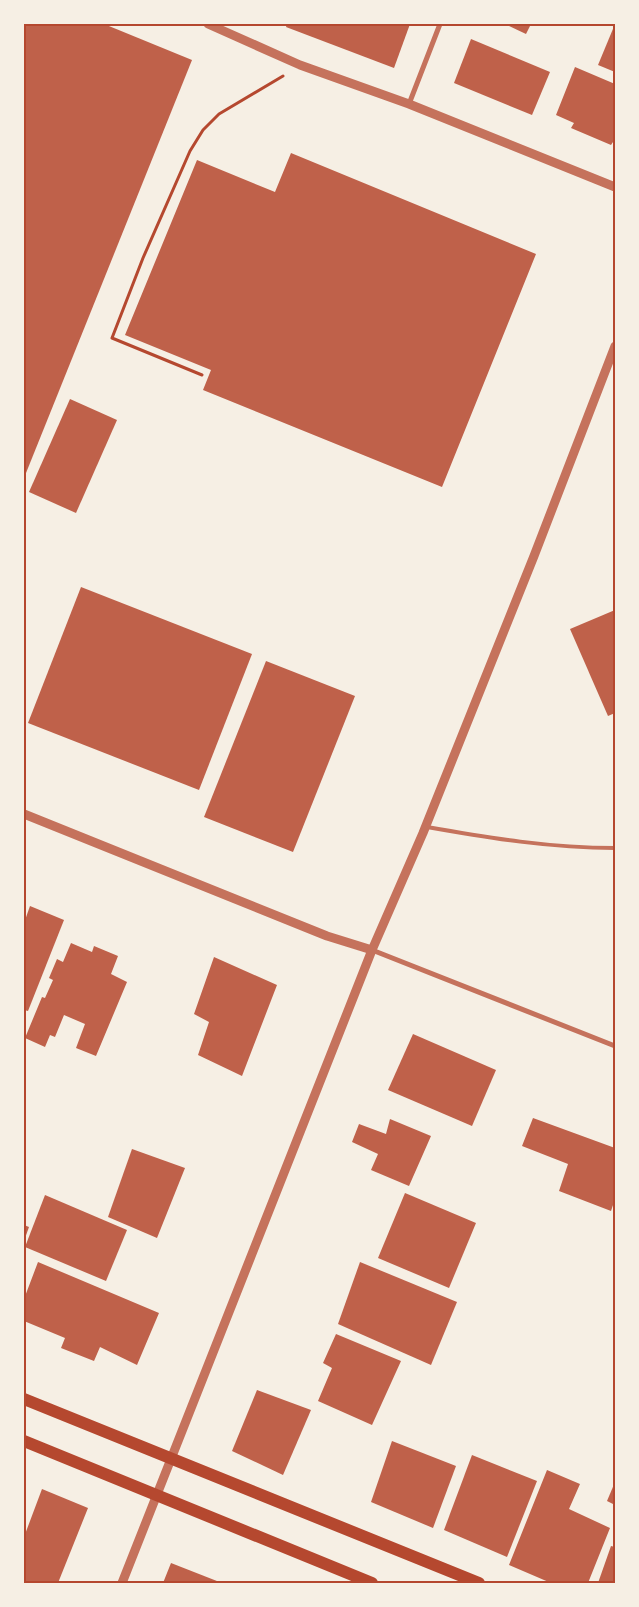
<svg xmlns="http://www.w3.org/2000/svg" width="639" height="1607" font-family="Jost,sans-serif">
  <style>
    .building { fill: #bf614a }
    .lines { fill: none; stroke-linecap: round; stroke-linejoin: round }
    .path { stroke: #b5482f; stroke-width: 3 }
    .service { stroke: #c5725c; stroke-width: 4 }
    .minor { stroke: #c5725c; stroke-width: 5 }
    .tertiary { stroke: #c5725c; stroke-width: 9 }
    .primary { stroke: #b5482f; stroke-width: 12 }
    .neatline { fill: none; stroke: #b5482f; stroke-width: 2 }
  </style>
  <rect width="100%" height="100%" fill="#f6efe4"/>
  <g class="building">
    <path d="M24,24H104L192,60L24,478Z"/>
    <path d="M287,24H410L394,68L286,27Z"/>
    <path d="M505,24H531L526,34Z"/>
    <path d="M615,24V72L598,65Z"/>
    <path d="M471,39L550,72L532,115L454,83Z"/>
    <path d="M575,67L615,84V139L611,145L571,128L574,123L556,115Z"/>
    <path d="M291,153L536,254L442,487L203,390L211,370L125,335L197,160L275,192Z"/>
    <path d="M70,399L117,420L76,513L29,492Z"/>
    <path d="M81,587L252,654L199,790L28,723Z"/>
    <path d="M615,610V713L608,716L570,629Z"/>
    <path d="M266,661L355,696L293,852L204,817Z"/>
    <path d="M30,906L64,920L28,1011L24,1010V923Z"/>
    <path d="M71,943L92,952L94,946L118,956L111,974L127,982L96,1056L76,1048L85,1024L64,1015L55,1037L50,1035L45,1047L25,1038L42,997L45,998L53,980L49,978L57,959L63,962Z"/>
    <path d="M214,957L277,985L242,1076L198,1055L209,1022L194,1014Z"/>
    <path d="M413,1034L496,1070L472,1126L388,1090Z"/>
    <path d="M533,1118L615,1148V1199L611,1211L559,1191L568,1164L522,1146Z"/>
    <path d="M390,1119L431,1136L409,1186L371,1170L378,1154L352,1142L359,1124L386,1134Z"/>
    <path d="M132,1149L185,1168L157,1238L108,1217Z"/>
    <path d="M405,1193L476,1223L449,1288L378,1258Z"/>
    <path d="M45,1195L127,1230L106,1281L25,1247Z"/>
    <path d="M24,1225L29,1227L24,1241Z"/>
    <path d="M38,1262L159,1313L137,1365L100,1347L94,1361L61,1348L65,1338L24,1321V1299Z"/>
    <path d="M360,1262L457,1302L431,1365L338,1324Z"/>
    <path d="M336,1334L401,1361L372,1425L318,1401L332,1368L323,1363Z"/>
    <path d="M257,1390L311,1410L283,1475L232,1451Z"/>
    <path d="M392,1441L456,1466L433,1528L371,1502Z"/>
    <path d="M472,1455L537,1481L507,1557L444,1530Z"/>
    <path d="M547,1470L580,1484L569,1509L610,1528L588,1583H551L509,1565Z"/>
    <path d="M615,1482V1505L607,1501Z"/>
    <path d="M42,1489L88,1508L58,1583H24V1537Z"/>
    <path d="M611,1546L615,1547V1583H598Z"/>
    <path d="M171,1563L222,1583H163Z"/>
  </g>
  <g class="lines">
    <path class="path" d="M202,375L112,338L143,258L190,151L203,130L219,114L283,76"/>
    <path class="service" d="M427,827C489,838 551,848 615,848"/>
    <g class="minor">
      <path d="M409,104L440,24"/>
      <path d="M372,950L615,1046"/>
    </g>
    <g class="tertiary">
      <path d="M208,24L300,65L409,104L615,187"/>
      <path d="M24,814L327,936L372,950"/>
      <path d="M122,1583L372,950L423,833L534,556L615,346"/>
    </g>
    <g class="primary">
      <path d="M24,1399L479,1583"/>
      <path d="M24,1441L372,1583"/>
    </g>
  </g>
  <rect width="639" height="1607" fill="none" stroke="#f6efe4" stroke-width="50"/>
  <rect x="25" y="25" width="589" height="1557" class="neatline"/>
</svg>
